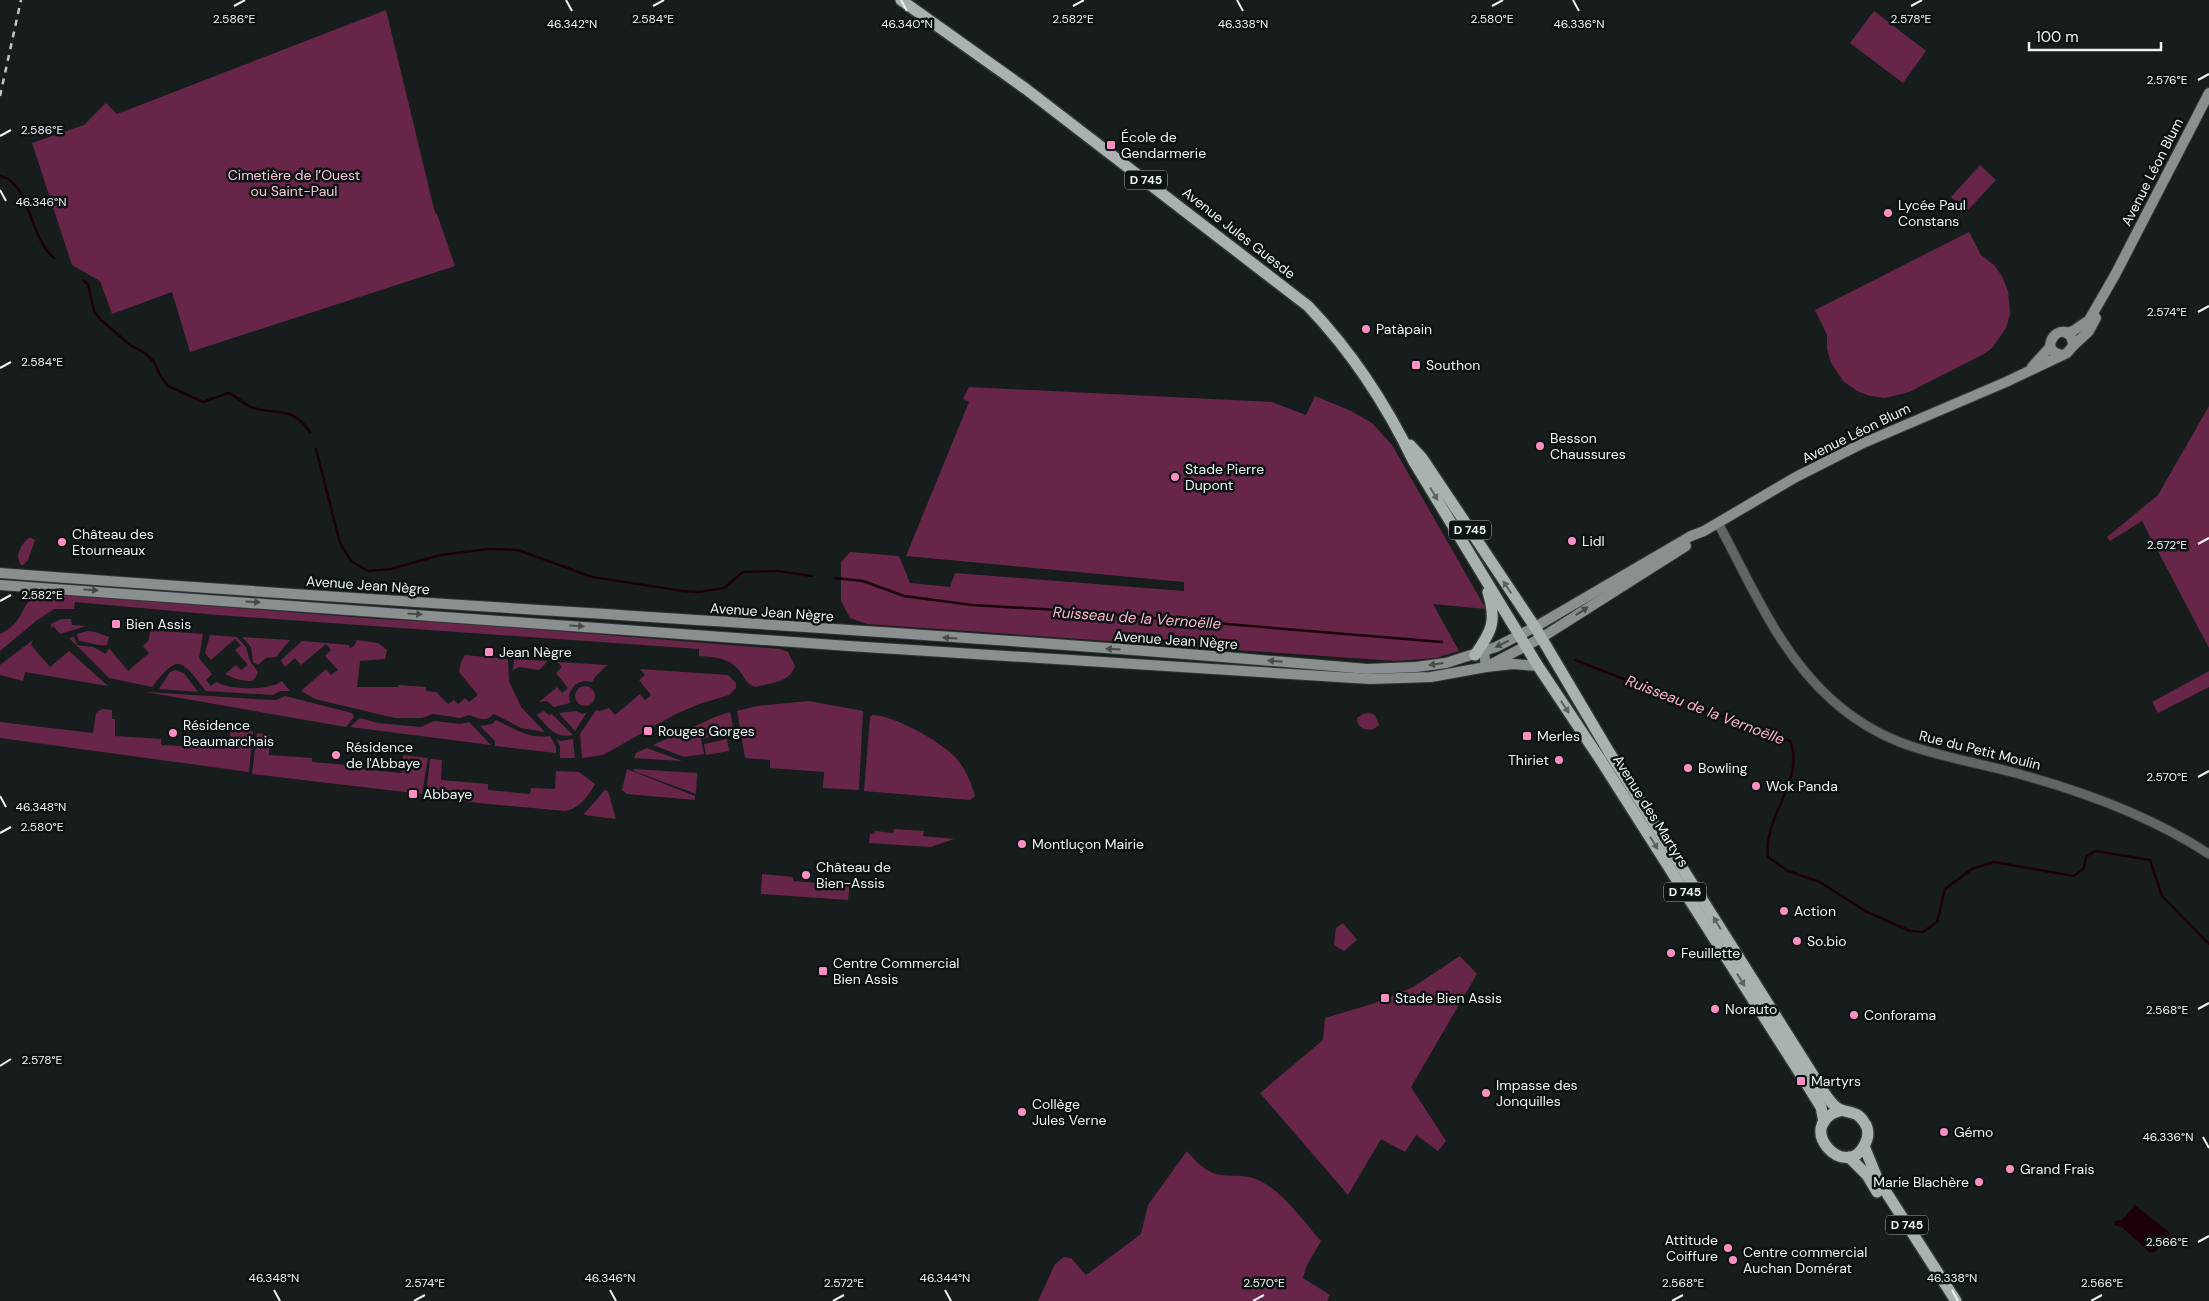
<svg xmlns="http://www.w3.org/2000/svg" width="2209" height="1301" font-family="'DM Sans',sans-serif">
  <style>
    .green { fill: #672647 }
    .water { fill: #1b000b }
    .lines { fill: none; stroke-linecap: round; stroke-linejoin: round }
    .stream { stroke: #1b000b; stroke-width: 2.5 }
    .tertiary-casing { stroke: #303736; stroke-width: 11 }
    .secondary-casing { stroke: #303736; stroke-width: 12 }
    .primary-casing { stroke: #303736; stroke-width: 14 }
    .tertiary { stroke: #626565; stroke-width: 9 }
    .secondary { stroke: #8a9090; stroke-width: 10 }
    .primary { stroke: #aab2b1; stroke-width: 11 }
    .rail { stroke: #c1c6c6; stroke-width: 2.5; stroke-dasharray: 6 6; stroke-linecap: butt }
    .oneway { fill: #5c6262 }
    .oneway2 { fill: #454b4b }
    .ticks { fill: none; stroke: #edf2f2; stroke-width: 2 }
    .poi-dot { fill: #fc8fc1; stroke: #0d1313; stroke-width: 2 }
    .labels { text-anchor: middle; dominant-baseline: central; stroke-width: 5; stroke-linejoin: round; paint-order: stroke }
    .shield { fill: #0d1313; stroke: #aaafaf; stroke-width: 1 }
    .shield-label { font-size: 12px; font-weight: bold; fill: #edf2f2 }
    .poi-label { font-size: 14px; fill: #edf2f2; stroke: #0d1313; text-anchor: start }
    .street-label { font-size: 14px; fill: #edf2f2; stroke: #0d1313 }
    .park-label { font-size: 14px; fill: #f5c3d8; stroke: #0d1313 }
    .water-label { font-size: 15px; font-style: italic; fill: #fdb4d3; stroke: #0d1313 }
    .ticks-label { font-size: 12px; text-anchor: middle; fill: #edf2f2; stroke: #0d1313; stroke-width: 5; stroke-linejoin: round; paint-order: stroke }
  </style>
  <rect width="100%" height="100%" fill="#161d1c"/>
  <g class="green">
    <path d="M386,10L435,213L437,214L455,266L190,352L172,292L112,314L100,281L72,265L32,143L84,125L106,103L117,114Z"/>
    <path d="M1874,11L1926,51L1903,83L1850,43Z"/>
    <path d="M1980,165L1996,180L1967,211L1951,197Z"/>
    <path d="M1969,232L1981,255L1994,265L2002,276L2008,291L2010,314L2006,328L1992,348L1984,354L1909,392L1885,398L1870,396L1857,391L1844,382L1831,363L1827,349V335L1815,310Z"/>
    <path d="M969,387L1272,402L1306,415L1315,396L1351,411L1372,423L1392,445L1486,609L1433,604L1459,651L1435,658L1395,661L867,624L850,618L841,601V562L850,552L899,556L910,583L950,587L955,573L1184,591V582L906,556L969,402L963,399Z"/>
    <path d="M2209,406V648L2142,521L2110,541L2107,537L2158,495Z"/>
    <path d="M29,538H32L35,540L28,560L22,566C14,557 20,545 29,538Z"/>
    <path d="M42,593L379,619L471,624L780,649L788,652L795,666C790,683 770,683 755,687C747,684 746,680 741,673C731,658 716,657 699,656V649L218,615L75,602L74,609H54L36,621L0,651V634C22,623 19,613 32,596Z"/>
    <path d="M61,619H71L72,625L86,626L60,634L53,626L51,628V624Z"/>
    <path d="M150,630L203,634L199,658L212,674L206,680L211,686L216,682C231,690 269,691 282,681L290,691H280L273,695L206,691C181,660 179,652 152,687L109,678L69,638L74,637L77,645L93,647L106,654L109,648L128,671L149,653L143,646L149,640Z"/>
    <path d="M87,631L95,632L109,637L107,645C103,647 86,642 79,641L77,634Z"/>
    <path d="M210,635L237,637L246,647L250,661L258,672L256,677L252,681C242,681 235,679 225,674L236,665L241,670L248,665L235,650L241,645L235,639L211,660L205,653Z"/>
    <path d="M242,637L290,640L276,657L266,658L258,665L253,662L251,647Z"/>
    <path d="M33,640L31,645L50,667L69,651L108,686L25,672L23,681L0,675V665Z"/>
    <path d="M357,640L378,643L387,650L385,659L360,661L357,687H398L399,685L426,687V691L436,692L448,704L454,700L458,704L465,698L469,702L478,695L459,672L461,662L465,655L508,659L509,681L521,707L545,732L521,728L494,714C486,722 480,719 469,715L460,718L433,714L422,718H395L315,699L301,691L326,669L331,675L338,670L325,656L331,650L326,644L301,665L295,658L285,667L281,660L302,641L349,645L350,648L354,646Z"/>
    <path d="M514,659L548,661L539,670L519,667L513,670Z"/>
    <path d="M557,662H559L607,665L595,677L592,682C580,679 572,684 569,696L570,703L554,707L547,701L539,702L557,687L562,693L568,688L556,673L562,667Z"/>
    <path d="M640,669L728,675L736,683V688L729,695L699,704L676,714L603,755L582,758L580,734L596,710L600,711L609,708L615,715L640,694L645,700L651,695L639,680L645,675Z"/>
    <path d="M175,670L184,673L198,692L159,689L170,672Z"/>
    <path d="M2209,671V687L2158,713L2152,702Z"/>
    <circle cx="585" cy="696" r="10"/>
    <path d="M146,692L271,700H277L285,696L352,713L354,717L346,727Z"/>
    <path d="M809,701L863,711L859,790L823,788L824,772L770,768V760L745,758L737,711L757,706Z"/>
    <path d="M102,709L112,710V719H115V736L161,739V745L204,747L205,743L229,744L231,726L253,731L249,772L0,738V722L93,733L96,713Z"/>
    <path d="M544,711L549,715L552,714L573,735C555,739 548,727 537,715Z"/>
    <path d="M577,711L582,714L587,712L575,731L559,713Z"/>
    <path d="M730,712L734,732L701,739L704,754L684,757L653,745L715,717Z"/>
    <path d="M1369,713L1375,715L1379,725C1372,733 1357,731 1357,718L1363,714Z"/>
    <path d="M872,715C894,715 937,740 953,755C964,765 971,782 975,796L970,800L864,791L870,717Z"/>
    <path d="M360,718L378,723L421,727L434,721L460,724L469,722L491,745L350,727Z"/>
    <path d="M496,720C515,729 528,739 550,736L556,747V753L495,746V741L480,726L492,724Z"/>
    <path d="M257,733L270,735L269,755L312,758V762L359,766V769L402,773L403,755L428,758L422,794L252,774Z"/>
    <path d="M557,739L561,741L573,739L575,758H560V747Z"/>
    <path d="M727,739L729,751L706,755L704,744Z"/>
    <path d="M647,748L682,761L634,758L636,753Z"/>
    <path d="M430,759L442,760L441,780L488,784V790L530,794L531,788L555,789L556,771L579,772L595,784C589,795 579,809 565,811L479,803L426,795Z"/>
    <path d="M627,769L695,796V800L627,794L622,790Z"/>
    <path d="M634,769L697,773L696,794L634,771Z"/>
    <path d="M605,790L608,791L616,819L585,815L584,814Z"/>
    <path d="M894,829L924,831L923,836L954,839L931,847L869,843L870,834H874L875,831L893,833Z"/>
    <path d="M762,874L793,877V881L817,883L818,879L850,883L848,900L761,894Z"/>
    <path d="M1343,923L1357,940L1344,951L1334,945L1336,928Z"/>
    <path d="M1460,956L1477,974L1411,1087L1446,1141L1438,1151L1416,1135L1405,1152L1381,1139L1348,1195L1260,1093L1323,1040L1325,1018L1375,1003L1413,987Z"/>
    <path d="M1187,1151C1193,1159 1203,1169 1213,1173C1225,1178 1243,1173 1258,1180C1284,1192 1302,1220 1321,1241L1307,1265L1303,1278L1330,1295L1327,1301H1038L1055,1264L1064,1257L1071,1258L1086,1275L1141,1234L1148,1205Z"/>
  </g>
  <path class="water" d="M2135,1205L2169,1232V1235L2155,1252L2150,1253L2122,1227L2114,1225L2115,1221L2122,1220Z"/>
  <g class="lines">
    <g class="stream">
      <path d="M0,176C31,183 28,236 54,258"/>
      <path d="M83,280L88,284L94,311L100,319L130,345L145,353L154,362L160,375L168,386L203,402L228,393C237,396 243,404 251,407C276,416 293,405 310,432"/>
      <path d="M316,449L340,543L351,561L368,571L391,569L440,555L489,549L518,550L592,577L683,591L699,592L724,588L743,572L778,571L812,576"/>
      <path d="M835,578L863,581L904,596L972,605L1058,610L1442,642"/>
      <path d="M1575,660L1670,697L1790,741C1806,779 1762,818 1768,857L1788,871L1820,882L1865,911L1910,931L1923,932L1937,922L1945,889L1972,869L1994,862L2074,876L2084,868L2086,857L2095,851L2150,860L2162,896L2209,944"/>
    </g>
    <defs>
      <path id="tertiary" d="M1718,523C1751,584 1779,653 1832,700C1891,753 1947,754 2019,774C2085,792 2151,816 2209,854"/>
      <g id="secondary">
        <path d="M2066,333L2073,331L2089,320L2115,275L2209,93"/>
        <path d="M2073,346L2089,331L2096,318"/>
        <path d="M2032,367L2050,347"/>
        <path d="M0,573C455,608 912,629 1367,669L1416,667L1446,663L1496,647L1535,627L1691,536L1704,531L1796,477L1861,444L2006,382L2067,353L2073,346C2073,326 2051,328 2050,347L2054,352L2061,355"/>
        <path d="M0,585L849,646L1370,679L1431,677L1486,667L1541,638L1686,546"/>
        <path d="M1484,652L1486,667L1513,664L1538,666"/>
      </g>
      <g id="primary">
        <path d="M901,0L1026,89L1308,306C1352,352 1387,406 1414,462L1538,666L1600,759L1808,1086L1821,1107L1824,1122"/>
        <path d="M1410,445L1422,458L1535,627L1609,752L1823,1091C1828,1098 1833,1107 1841,1110C1851,1113 1858,1112 1864,1122C1869,1128 1869,1137 1865,1144C1846,1184 1791,1124 1842,1110"/>
        <path d="M1475,655C1492,631 1497,621 1488,592"/>
        <path d="M1864,1146L1877,1178L1956,1301"/>
        <path d="M1849,1157L1867,1175L1877,1192"/>
      </g>
    </defs>
    <use href="#tertiary" class="tertiary-casing"/>
    <use href="#secondary" class="secondary-casing"/>
    <use href="#primary" class="primary-casing"/>
    <use href="#tertiary" class="tertiary"/>
    <use href="#secondary" class="secondary"/>
    <use href="#primary" class="primary"/>
    <path class="rail" d="M0,96L21,0"/>
  </g>
  <defs><path id="oneway-solid" d="M-6-.8H1V-3.2L6.5 0L1 3.2V.8H-6Z" transform="scale(1.25)"/></defs>
  <g class="oneway">
    <use href="#oneway-solid" transform="translate(1434 494) rotate(59)"/>
    <use href="#oneway-solid" transform="translate(1507 587) rotate(-124)"/>
    <use href="#oneway-solid" transform="translate(1565 707) rotate(56)"/>
    <use href="#oneway-solid" transform="translate(1654 843) rotate(58)"/>
    <use href="#oneway-solid" transform="translate(1717 923) rotate(-121)"/>
    <use href="#oneway-solid" transform="translate(1741 980) rotate(58)"/>
  </g>
  <g class="oneway2">
    <use href="#oneway-solid" transform="translate(91 590) rotate(4)"/>
    <use href="#oneway-solid" transform="translate(253 602) rotate(4)"/>
    <use href="#oneway-solid" transform="translate(1582 611) rotate(-33)"/>
    <use href="#oneway-solid" transform="translate(415 614) rotate(4)"/>
    <use href="#oneway-solid" transform="translate(577 626) rotate(4)"/>
    <use href="#oneway-solid" transform="translate(950 638) rotate(-176)"/>
    <use href="#oneway-solid" transform="translate(1502 644) rotate(154)"/>
    <use href="#oneway-solid" transform="translate(1113 649) rotate(-176)"/>
    <use href="#oneway-solid" transform="translate(1275 661) rotate(-175)"/>
    <use href="#oneway-solid" transform="translate(1436 664) rotate(172)"/>
  </g>
  <path class="ticks" d="M566,0L572,11M901,0L907,11M1237,0L1243,11M1573,0L1579,11M234,6L245,0M653,6L664,0M1073,6L1084,0M1492,6L1503,0M1911,6L1922,0M2198,80L2209,74M0,136L11,130M0,190L6,201M2198,312L2209,306M0,368L11,362M2198,544L2209,538M0,601L11,595M2198,777L2209,771M0,796L6,807M0,833L11,827M2198,1009L2209,1003M0,1066L11,1059M2203,1137L2209,1148M2198,1242L2209,1236M274,1290L280,1301M610,1290L616,1301M945,1290L951,1301M1952,1290L1958,1301M414,1301L425,1295M833,1301L844,1295M1253,1301L1264,1295M1672,1301L1683,1295M2091,1301L2102,1295"/>
  <g class="poi-dot">
    <rect x="1106" y="140" width="10" height="10" rx="2.5"/>
    <circle cx="1888" cy="213" r="5"/>
    <circle cx="1366" cy="329" r="5"/>
    <rect x="1411" y="360" width="10" height="10" rx="2.5"/>
    <circle cx="1540" cy="446" r="5"/>
    <circle cx="1175" cy="477" r="5"/>
    <circle cx="1572" cy="541" r="5"/>
    <circle cx="62" cy="542" r="5"/>
    <rect x="111" y="619" width="10" height="10" rx="2.5"/>
    <rect x="484" y="647" width="10" height="10" rx="2.5"/>
    <rect x="643" y="726" width="10" height="10" rx="2.5"/>
    <circle cx="173" cy="733" r="5"/>
    <rect x="1522" y="731" width="10" height="10" rx="2.5"/>
    <circle cx="336" cy="755" r="5"/>
    <circle cx="1559" cy="760" r="5"/>
    <circle cx="1688" cy="768" r="5"/>
    <circle cx="1756" cy="786" r="5"/>
    <rect x="408" y="789" width="10" height="10" rx="2.5"/>
    <circle cx="1022" cy="844" r="5"/>
    <circle cx="806" cy="875" r="5"/>
    <circle cx="1784" cy="911" r="5"/>
    <circle cx="1797" cy="941" r="5"/>
    <circle cx="1671" cy="953" r="5"/>
    <rect x="818" y="966" width="10" height="10" rx="2.5"/>
    <rect x="1380" y="993" width="10" height="10" rx="2.5"/>
    <circle cx="1715" cy="1009" r="5"/>
    <circle cx="1854" cy="1015" r="5"/>
    <rect x="1796" y="1076" width="10" height="10" rx="2.5"/>
    <circle cx="1486" cy="1093" r="5"/>
    <circle cx="1022" cy="1112" r="5"/>
    <circle cx="1944" cy="1132" r="5"/>
    <circle cx="2010" cy="1169" r="5"/>
    <circle cx="1979" cy="1182" r="5"/>
    <circle cx="1728" cy="1248" r="5"/>
    <circle cx="1733" cy="1260" r="5"/>
  </g>
  <g class="labels">
    <g class="shield">
      <rect x="1125" y="170.5" width="42" height="19" rx="4"/>
      <rect x="1449" y="520.5" width="42" height="19" rx="4"/>
      <rect x="1664" y="882.5" width="42" height="19" rx="4"/>
      <rect x="1886" y="1215.5" width="42" height="19" rx="4"/>
    </g>
    <g class="shield-label">
      <text x="1146" y="180">D 745</text>
      <text x="1470" y="530">D 745</text>
      <text x="1685" y="892">D 745</text>
      <text x="1907" y="1225">D 745</text>
    </g>
    <g class="poi-label">
      <text x="1121" y="137">École de<tspan x="1121" dy="16">Gendarmerie</tspan></text>
      <text x="1898" y="205">Lycée Paul<tspan x="1898" dy="16">Constans</tspan></text>
      <text x="1376" y="329">Patàpain</text>
      <text x="1426" y="365">Southon</text>
      <text x="1550" y="438">Besson<tspan x="1550" dy="16">Chaussures</tspan></text>
      <text x="1185" y="469">Stade Pierre<tspan x="1185" dy="16">Dupont</tspan></text>
      <text x="72" y="534">Château des<tspan x="72" dy="16">Etourneaux</tspan></text>
      <text x="1582" y="541">Lidl</text>
      <text x="126" y="624">Bien Assis</text>
      <text x="499" y="652">Jean Nègre</text>
      <text x="183" y="725">Résidence<tspan x="183" dy="16">Beaumarchais</tspan></text>
      <text x="658" y="731">Rouges Gorges</text>
      <text x="1537" y="736">Merles</text>
      <text x="346" y="747">Résidence<tspan x="346" dy="16">de l'Abbaye</tspan></text>
      <text x="1549" y="760" text-anchor="end">Thiriet</text>
      <text x="1698" y="768">Bowling</text>
      <text x="1766" y="786">Wok Panda</text>
      <text x="423" y="794">Abbaye</text>
      <text x="1032" y="844">Montluçon Mairie</text>
      <text x="816" y="867">Château de<tspan x="816" dy="16">Bien-Assis</tspan></text>
      <text x="1794" y="911">Action</text>
      <text x="1807" y="941">So.bio</text>
      <text x="1681" y="953">Feuillette</text>
      <text x="833" y="963">Centre Commercial<tspan x="833" dy="16">Bien Assis</tspan></text>
      <text x="1395" y="998">Stade Bien Assis</text>
      <text x="1725" y="1009">Norauto</text>
      <text x="1864" y="1015">Conforama</text>
      <text x="1811" y="1081">Martyrs</text>
      <text x="1496" y="1085">Impasse des<tspan x="1496" dy="16">Jonquilles</tspan></text>
      <text x="1032" y="1104">Collège<tspan x="1032" dy="16">Jules Verne</tspan></text>
      <text x="1954" y="1132">Gémo</text>
      <text x="2020" y="1169">Grand Frais</text>
      <text x="1969" y="1182" text-anchor="end">Marie Blachère</text>
      <text x="1718" y="1240" text-anchor="end">Attitude<tspan x="1718" dy="16">Coiffure</tspan></text>
      <text x="1743" y="1252">Centre commercial<tspan x="1743" dy="16">Auchan Domérat</tspan></text>
    </g>
    <g class="street-label">
      <text transform="translate(2152 172) rotate(-63)">Avenue Léon Blum</text>
      <text transform="translate(1239 233) rotate(38)">Avenue Jules Guesde</text>
      <text transform="translate(1856 433) rotate(-26)">Avenue Léon Blum</text>
      <text transform="translate(368 585) rotate(4)">Avenue Jean Nègre</text>
      <text transform="translate(772 612) rotate(4)">Avenue Jean Nègre</text>
      <text transform="translate(1176 640) rotate(4)">Avenue Jean Nègre</text>
      <text transform="translate(1980 750) rotate(14)">Rue du Petit Moulin</text>
      <text transform="translate(1651 811) rotate(58)">Avenue des Martyrs</text>
    </g>
    <g class="park-label">
      <text x="294" y="175">Cimetière de l’Ouest<tspan x="294" dy="16">ou Saint-Paul</tspan></text>
    </g>
    <g class="water-label">
      <text transform="translate(1137 618) rotate(4)">Ruisseau de la Vernoëlle</text>
      <text transform="translate(1705 710) rotate(21)">Ruisseau de la Vernoëlle</text>
    </g>
  </g>
  <g class="ticks-label">
    <text x="1492" y="23">2.580°E</text>
    <text x="234" y="23">2.586°E</text>
    <text x="653" y="23">2.584°E</text>
    <text x="1073" y="23">2.582°E</text>
    <text x="1911" y="23">2.578°E</text>
    <text x="572" y="28">46.342°N</text>
    <text x="907" y="28">46.340°N</text>
    <text x="1243" y="28">46.338°N</text>
    <text x="1579" y="28">46.336°N</text>
    <text x="2167" y="84">2.576°E</text>
    <text x="42" y="134">2.586°E</text>
    <text x="41" y="206">46.346°N</text>
    <text x="2167" y="316">2.574°E</text>
    <text x="42" y="366">2.584°E</text>
    <text x="2167" y="549">2.572°E</text>
    <text x="42" y="599">2.582°E</text>
    <text x="2167" y="781">2.570°E</text>
    <text x="41" y="811">46.348°N</text>
    <text x="42" y="831">2.580°E</text>
    <text x="2167" y="1014">2.568°E</text>
    <text x="42" y="1064">2.578°E</text>
    <text x="2168" y="1141">46.336°N</text>
    <text x="2167" y="1246">2.566°E</text>
    <text x="274" y="1282">46.348°N</text>
    <text x="610" y="1282">46.346°N</text>
    <text x="945" y="1282">46.344°N</text>
    <text x="1952" y="1282">46.338°N</text>
    <text x="425" y="1287">2.574°E</text>
    <text x="844" y="1287">2.572°E</text>
    <text x="1264" y="1287">2.570°E</text>
    <text x="1683" y="1287">2.568°E</text>
    <text x="2102" y="1287">2.566°E</text>
  </g>
  <path d="M2029 42v8h132v-8" fill="none" stroke="#edf2f2" stroke-width="2.5"/>
  <text x="2036" y="42" font-size="15" fill="#edf2f2" stroke="#0d1313" stroke-width="4" paint-order="stroke">100 m</text>
</svg>
